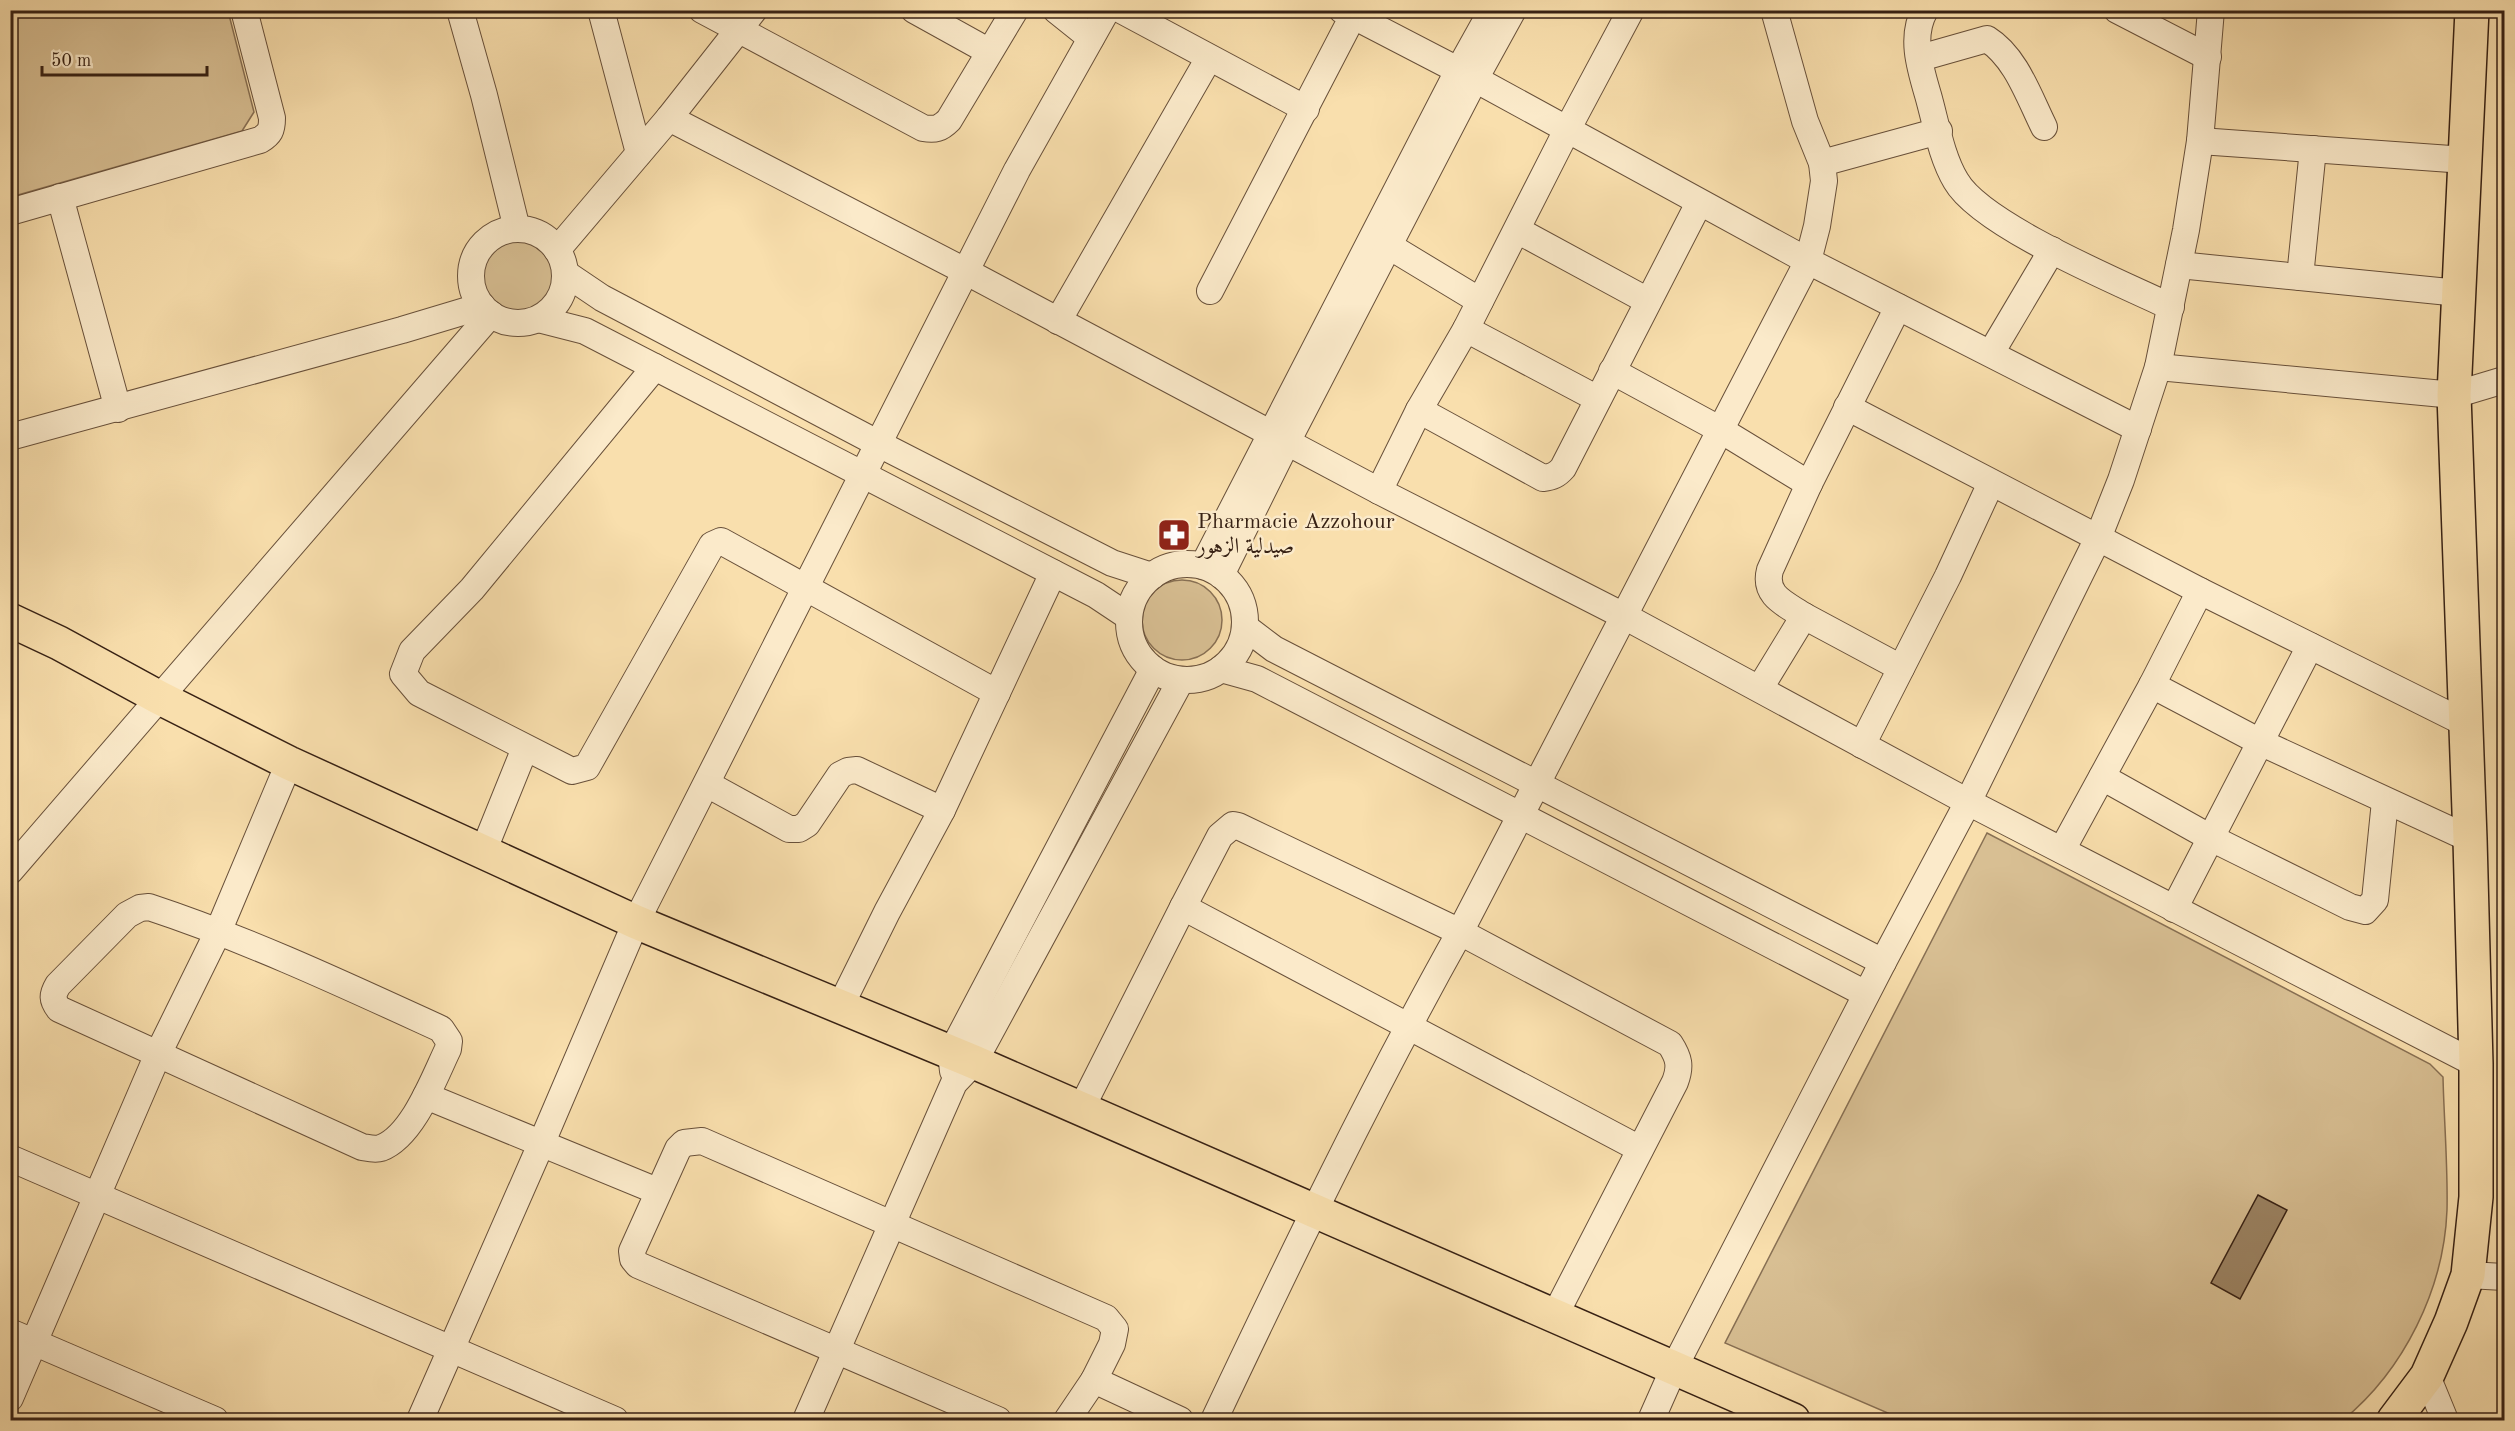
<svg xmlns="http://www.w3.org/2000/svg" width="2515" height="1431" font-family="'Old Standard TT',Amiri,serif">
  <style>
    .green { fill: #d8bf93; stroke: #887054; stroke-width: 1.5 }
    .building { fill: #9c8464; stroke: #372114; stroke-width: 1.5 }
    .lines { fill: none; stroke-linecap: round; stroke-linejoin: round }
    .minor-casing { stroke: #68503a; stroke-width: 28 }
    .major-casing { stroke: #372114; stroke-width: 36 }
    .minor { stroke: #fbeaca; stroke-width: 26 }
    .major { stroke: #f9dfad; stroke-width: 33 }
    .labels { text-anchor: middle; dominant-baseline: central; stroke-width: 5; stroke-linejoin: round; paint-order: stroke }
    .poi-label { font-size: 22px; fill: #372114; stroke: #fbeaca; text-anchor: start }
  </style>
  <rect width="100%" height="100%" fill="#f9dfad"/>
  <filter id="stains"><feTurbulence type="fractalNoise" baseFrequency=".00333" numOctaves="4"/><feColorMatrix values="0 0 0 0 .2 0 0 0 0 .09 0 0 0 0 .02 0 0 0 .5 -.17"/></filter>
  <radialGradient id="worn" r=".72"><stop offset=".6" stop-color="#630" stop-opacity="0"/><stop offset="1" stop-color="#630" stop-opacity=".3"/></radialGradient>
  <g class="green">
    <path d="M11,10L228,11L254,112L242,131L11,197Z"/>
    <circle cx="516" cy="275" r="42"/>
    <circle cx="1182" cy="620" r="40"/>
    <path d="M1987,833L2430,1064L2443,1077C2444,1121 2448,1166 2447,1210C2444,1289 2404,1370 2343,1420H1904L1725,1343Z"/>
  </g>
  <path class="building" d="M2258,1195L2287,1210L2240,1299L2211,1283Z"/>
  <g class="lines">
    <defs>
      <g id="minor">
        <path d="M460,10L484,95L517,229"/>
        <path d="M601,10L639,153"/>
        <path d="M702,10L923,128C935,130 940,129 949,120L1015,10"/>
        <path d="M914,10L988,51"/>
        <path d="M1056,10L1091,38"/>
        <path d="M1121,10L1306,109"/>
        <path d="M1342,10L1475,79L1808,261L2138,429"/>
        <path d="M1925,10C1910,36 1920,68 1928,95C1936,123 1941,156 1956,181C1982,226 2121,283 2171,307"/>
        <path d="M2117,10L2208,57"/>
        <path d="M1920,58L1987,39C2016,57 2029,97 2044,127"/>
        <path d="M669,118L965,271L1379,491L1624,616L1968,802L2476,1064"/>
        <path d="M2200,141L2465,160"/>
        <path d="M1822,163L1939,131"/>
        <path d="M60,197L118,409"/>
        <path d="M10,212L260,140C270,134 272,130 272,118L244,10"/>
        <circle cx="518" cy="276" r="47"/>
        <path d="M1517,230L1648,301"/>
        <path d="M1389,246L1480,301"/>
        <path d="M557,250L669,118L754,10"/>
        <path d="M2179,265L2459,293"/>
        <path d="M565,273L602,298L879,444L1112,563L1152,576"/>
        <path d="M2300,277L2313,149"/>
        <path d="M1210,291L1356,10"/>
        <path d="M538,319L585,331L1096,595L1129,617"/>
        <path d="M1058,321L1209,58"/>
        <path d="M1466,329L1598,399"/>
        <path d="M1991,353L2052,250"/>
        <path d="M655,367L472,589L412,651L403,674L419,693L572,771L587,767L712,545L721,541L997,693"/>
        <path d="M2158,367L2454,395L2504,380"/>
        <path d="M1612,371L1719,429L1809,484"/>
        <path d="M1847,407L2200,591L2465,723"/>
        <path d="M1419,410L1543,478C1552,477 1557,475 1563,468L1699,203"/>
        <path d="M10,437L402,330L482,306"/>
        <path d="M1379,491L1419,410L1466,329L1567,130L1631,10"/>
        <circle cx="1187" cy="622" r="58"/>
        <path d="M1203,566L1458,71L1492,10"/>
        <path d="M1221,575L1287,442L1475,79L1513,10"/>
        <path d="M1804,616L1901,668"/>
        <path d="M1245,627L1274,649L1883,962"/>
        <path d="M1221,669L1257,679L1866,994"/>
        <path d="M2152,685L2262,743L2470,839"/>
        <path d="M1760,688L1804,616C1786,604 1763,596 1770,570L1809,484L1898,307"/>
        <path d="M1862,745L1948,576L1991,483"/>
        <path d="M2102,777L2211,838L2350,907L2365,911L2375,900L2385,801"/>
        <path d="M707,784L789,829H799L807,824L840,775L848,771L857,770L942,810"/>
        <path d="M2062,850L2152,685L2200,591"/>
        <path d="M483,852L525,748"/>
        <path d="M10,871L491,314"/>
        <path d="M149,907C249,940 345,985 441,1029L449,1041L448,1049C434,1078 413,1136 381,1148C375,1150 368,1148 362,1147L59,1009C52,1000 52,995 58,985L127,915L140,908Z"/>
        <path d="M1183,907L1220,836L1233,825L1238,826L1460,932L1670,1044C1679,1058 1681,1066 1675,1082L1554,1317"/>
        <path d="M2174,909L2310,646"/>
        <path d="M840,1007L887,912L942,810L1053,573"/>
        <path d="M953,1071L951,1053L1153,669"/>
        <path d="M426,1096L657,1191"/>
        <path d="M1081,1109L1183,907L1640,1149"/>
        <path d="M10,1158L615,1420"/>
        <path d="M2468,1275L2504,1277"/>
        <path d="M10,1332L215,1420"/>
        <path d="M2427,1376L2445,1420"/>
        <path d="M10,1398L158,1054L218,932L289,763"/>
        <path d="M420,1420L542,1142L636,922L1017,170L1107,10"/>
        <path d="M806,1420L954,1083L974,1062L1181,680"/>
        <path d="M998,1420L638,1265L633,1259L632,1251L678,1149L684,1143L702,1141L1106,1318L1115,1329L1112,1344L1094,1380L1180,1420"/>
        <path d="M1067,1420L1094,1380"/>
        <path d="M1214,1420C1292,1255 1371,1091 1460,932L1808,261L1817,226L1824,181L1822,163L1805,121L1774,10"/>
        <path d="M1651,1420L1674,1368L1883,962L1968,802L2098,538L2121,480L2158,367L2186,230L2200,141L2211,10"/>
      </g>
      <g id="major">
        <path d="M10,620L59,643L158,697L289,763L636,922L974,1062L1793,1420"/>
        <path d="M2394,1420L2427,1376L2451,1322L2468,1275L2476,1197V1064L2470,839L2454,395L2472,10"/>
      </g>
    </defs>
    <use href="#minor" class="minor-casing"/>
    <use href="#major" class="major-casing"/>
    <use href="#minor" class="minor"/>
    <use href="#major" class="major"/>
  </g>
  <defs>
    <symbol id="pharmacy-square" viewBox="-11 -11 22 22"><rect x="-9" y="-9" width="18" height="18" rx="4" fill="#8f2418" stroke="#fbeaca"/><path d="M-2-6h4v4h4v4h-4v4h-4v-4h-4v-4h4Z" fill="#fff"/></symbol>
  </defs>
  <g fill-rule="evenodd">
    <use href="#pharmacy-square" x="1155" y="516" width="38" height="38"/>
  </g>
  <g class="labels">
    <g class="poi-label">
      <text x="1197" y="522">Pharmacie Azzohour<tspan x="1197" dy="25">صيدلية الزهور</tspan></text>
    </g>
  </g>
  <rect width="2515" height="1431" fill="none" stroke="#f9dfad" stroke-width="36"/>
  <rect x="12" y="12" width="2491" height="1407" fill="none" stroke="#372114" stroke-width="3"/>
  <rect x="18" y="18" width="2479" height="1395" fill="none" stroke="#372114" stroke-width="1.5"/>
  <path d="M42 66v9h165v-9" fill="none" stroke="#372114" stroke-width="3"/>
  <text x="51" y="66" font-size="18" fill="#372114" stroke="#fbeaca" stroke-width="4.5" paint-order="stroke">50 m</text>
  <rect width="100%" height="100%" filter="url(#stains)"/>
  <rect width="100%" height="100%" fill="url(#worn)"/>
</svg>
